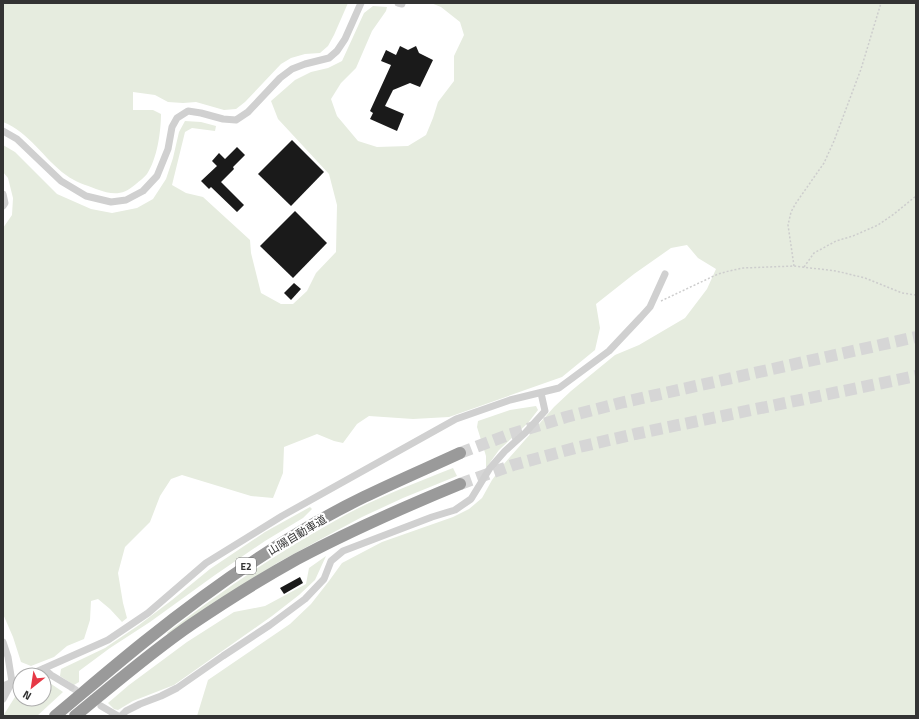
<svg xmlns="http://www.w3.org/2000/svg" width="919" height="719" font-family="'Titillium Web','Noto Sans JP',sans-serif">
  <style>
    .green { fill: #e6ecdf }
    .building { fill: #1a1a1a }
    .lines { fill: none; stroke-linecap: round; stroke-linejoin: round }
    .street-tunnel { stroke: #d6d6d6; stroke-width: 7; stroke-dasharray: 7 3.5; stroke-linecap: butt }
    .highway-tunnel { stroke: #d6d6d6; stroke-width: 12; stroke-dasharray: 12 6; stroke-linecap: butt }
    .path { stroke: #cdcdcd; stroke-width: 1.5; stroke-dasharray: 2 2; stroke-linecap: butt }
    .street { stroke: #d0d0d0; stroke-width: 7 }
    .highway { stroke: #9a9a9a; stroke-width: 12 }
    .labels { text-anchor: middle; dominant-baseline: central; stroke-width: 4; stroke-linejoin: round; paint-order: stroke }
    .shield { fill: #fff; stroke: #707070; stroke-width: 1 }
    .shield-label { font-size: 10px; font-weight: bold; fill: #333 }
    .street-label { font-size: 11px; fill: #333; stroke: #fff }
  </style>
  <rect width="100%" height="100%" fill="#fff"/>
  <g class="green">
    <path d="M3,3H348L334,35L328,46L320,53L305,54L291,58L281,64L245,102L236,109L224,110L196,102L183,103L168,102L155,95L133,92V110H153L161,114C161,132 157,159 147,174C144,178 139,181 136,184C122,196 113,195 96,189C86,185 75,182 66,175C44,159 29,132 3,122Z"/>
    <path d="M431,3H916V716H197L208,680L290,624L311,604L329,581L342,563L382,542L453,517L469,509L482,498L492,480L503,465L554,407L571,391L615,355L639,345L685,318L707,289L716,269L698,258L687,245L671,248L634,274L596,304L600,328L595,350L562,377L449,417L413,419L369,416L357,424L343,443L334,441L317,434L284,447L283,473L273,498L251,496L182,475L171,479L160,496L150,522L125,547L118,573L123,603L127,618L122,622L110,609L98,599L91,601L90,620L84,639L67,646L54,657L31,666L21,662L13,637L3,614V228L12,215L13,198L8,178L3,172V145L15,152L57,194L91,209L112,213L137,208L153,199L166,179L173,158L179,132L185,121L201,122L216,126L215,131L192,128L185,132L172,185L186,193L203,197L250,240L251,253L261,293L281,304H293L307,291L316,273L336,252L337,205L329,174L278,119L271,101L295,80L311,72L328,68L342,61L364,13L373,6L387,7L386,11L372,31L356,68L341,83L331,99L337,116L358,141L377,147L408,146L426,135L433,118L438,102L454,81V56L464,35L460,22L441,7Z"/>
    <path d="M536,406L538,410L528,423L499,450L486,468V456L477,427L478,421L510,410Z"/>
    <path d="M453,468L457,476L403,498L362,517L323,538L277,563L168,634L167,633C225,588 283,549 347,514C381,496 418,482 453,468Z"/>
    <path d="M310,507L312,509L303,518L265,541L215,575L150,622L110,648L79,671V682L74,685L60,676L61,669L105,648L139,625L172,600L210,569L265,532Z"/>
    <path d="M326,556L315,580L299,595L272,616L174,685L133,701L118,710L114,709L108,703L129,685L187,642L234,612L265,606L306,584L309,568Z"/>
    <path d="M44,679L63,692L37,716H3L20,689V699H44Z"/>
  </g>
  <g class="building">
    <path d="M400,46L408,50L416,46L419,53L433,60L420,87L410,83L393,90L385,106L404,114L397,131L370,119L373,113L370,111L391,65L381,61L386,50L396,55Z"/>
    <path d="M292,140L324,172L291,206L258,174Z"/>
    <path d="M237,147L245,155L233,167L234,169L221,182L244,205L237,212L211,187L209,189L201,181L217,166L212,161L219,153L225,159Z"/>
    <path d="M295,211L327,243L293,278L260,246Z"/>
    <path d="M294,283L301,289L291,300L284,293Z"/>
    <path d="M300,577L303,583L284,594L280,588Z"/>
  </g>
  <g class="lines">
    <path class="street-tunnel" d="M71,687L96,703"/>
    <g class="highway-tunnel">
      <path d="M460,453L505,436L566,417L620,403L916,337"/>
      <path d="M460,484L513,465L575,448L635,434L916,376"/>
    </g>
    <g class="path">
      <path d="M794,266L788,225L791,212L796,203L824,163L834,141L861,69L881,3"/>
      <path d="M804,267L814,253L836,241L853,236L878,225L894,214L916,196"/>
      <path d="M661,301L718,274L729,271L743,268L794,266L836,271L865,278L902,293L916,295"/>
    </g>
    <g class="street">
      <path d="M398,3L402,4"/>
      <path d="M3,131L17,139L61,181L86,196L111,202L126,200L143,191L157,176L168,149L172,127L177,118L188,111L201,113L223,119L236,120L248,112L280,78L292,69L305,64L329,58L337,51L345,39L361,3"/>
      <path d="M3,194L5,203L3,206"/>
      <path d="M3,642L8,657L12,682L3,699"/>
      <path d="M44,669L51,675L71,687"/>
      <path d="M29,675L108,640L148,613L206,563L282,516L456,419L510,400L559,388L609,351L641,317L650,307L665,274"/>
      <path d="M3,686L20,679"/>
      <path d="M101,706L118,716"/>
      <path d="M121,716L126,711L140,704L161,696L177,688L223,656L270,625L305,599L324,579L331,561L343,551L432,517L455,510L471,499L490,468L505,451L525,433L545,411L541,393"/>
    </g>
    <g class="highway">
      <path d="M55,716C85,691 114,666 144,642C195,601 249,562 305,529C354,499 408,477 460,453"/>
      <path d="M75,716C113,685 151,652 192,624C226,601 261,579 297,559C350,531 404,507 460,484"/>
    </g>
  </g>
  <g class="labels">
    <rect class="shield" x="236" y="558" width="20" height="16" rx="3"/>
    <g class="shield-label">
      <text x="246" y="566">E2</text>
    </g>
    <g class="street-label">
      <text transform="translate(297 535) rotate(-31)">山陽自動車道</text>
    </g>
  </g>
  <rect width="919" height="719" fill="none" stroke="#333333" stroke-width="8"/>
  <g transform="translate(32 687) rotate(210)"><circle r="19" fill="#ffffff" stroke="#adadad"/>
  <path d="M0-3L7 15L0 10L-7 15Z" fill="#e63946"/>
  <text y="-6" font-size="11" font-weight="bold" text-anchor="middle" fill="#333333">N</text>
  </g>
</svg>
